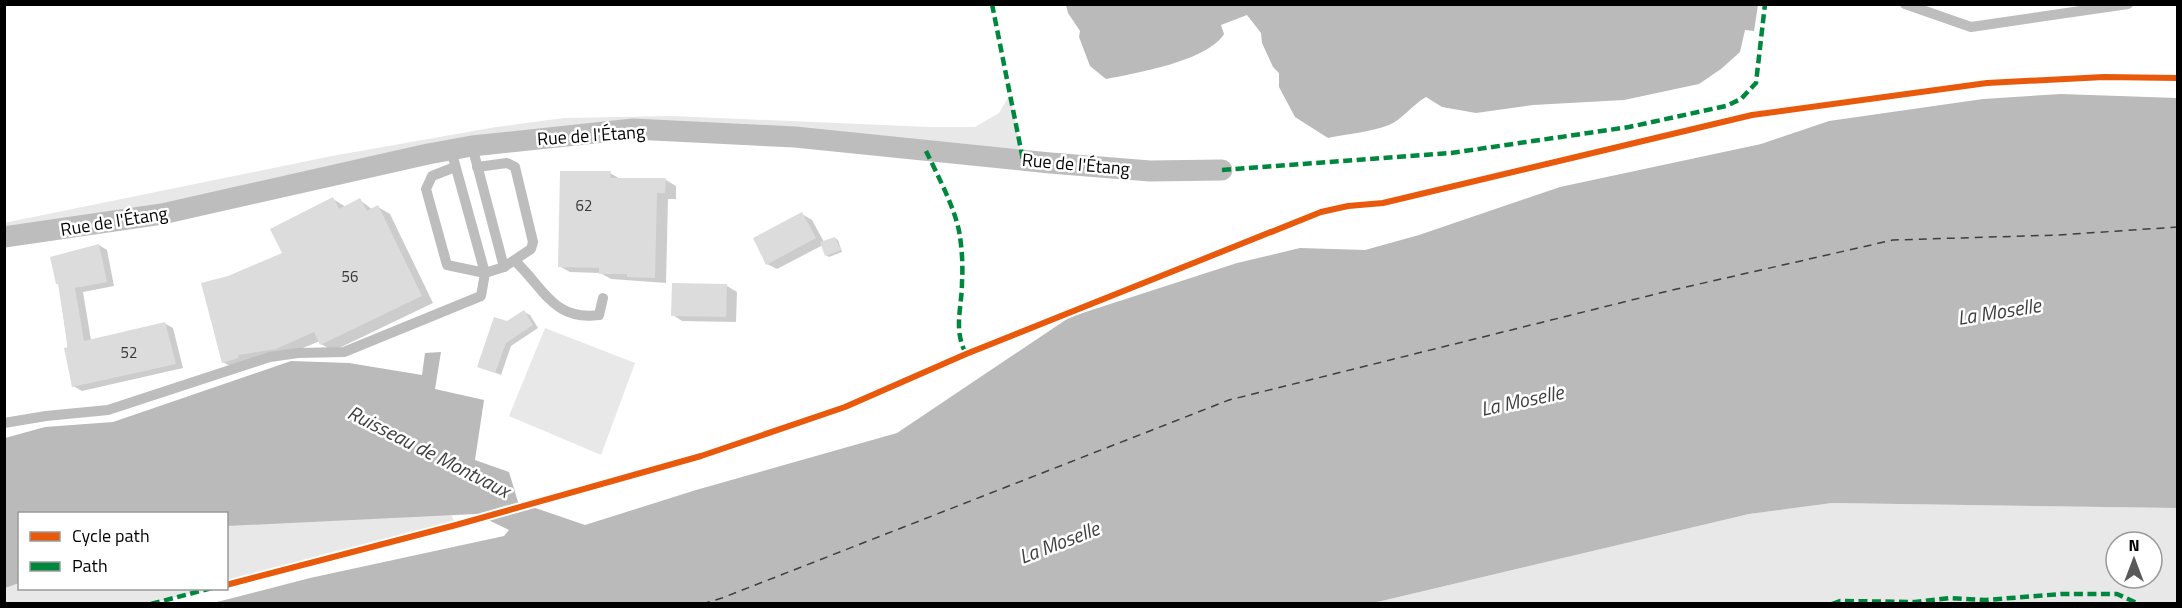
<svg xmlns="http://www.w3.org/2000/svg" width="2182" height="608" font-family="'Titillium Web',sans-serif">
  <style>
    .green { fill: #e8e8e8; fill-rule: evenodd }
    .water { fill: #bababa }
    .shadow { fill: #0003 }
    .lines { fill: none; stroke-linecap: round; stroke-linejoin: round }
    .ferry { stroke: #3e3e3e; stroke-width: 1.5; stroke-dasharray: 8 6; stroke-linecap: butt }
    .building { fill: #dcdcdc }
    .lane { stroke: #bdbdbd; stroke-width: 10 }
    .street { stroke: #bdbdbd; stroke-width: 21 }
    .quiet { stroke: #00873e; stroke-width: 4.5; stroke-dasharray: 9 4.5; stroke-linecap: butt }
    .cycleway-casing { stroke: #fff; stroke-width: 10 }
    .cycleway { stroke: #e8590c; stroke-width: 6 }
    .labels { text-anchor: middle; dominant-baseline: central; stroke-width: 5; stroke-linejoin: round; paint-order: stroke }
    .number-label { font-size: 15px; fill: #373737 }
    .street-label { font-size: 18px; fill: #000; stroke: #fff }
    .water-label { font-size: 20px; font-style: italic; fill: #3e3e3e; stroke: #fff }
  </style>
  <rect width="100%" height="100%" fill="#fff"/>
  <g class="green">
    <path d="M1010,94L1023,160L633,129L472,146L5,237L4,223L332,156L496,127L564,118L672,116L930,127H975L999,113Z"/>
    <path d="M545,328L635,363L601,455L509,416Z"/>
    <path d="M1832,503L2177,508V603L1369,604L1749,514ZM2116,542H2152V578H2116Z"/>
    <path d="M449,510L456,525L227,585L226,514H90Z"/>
    <path d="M19,546L20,588L212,589L151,603H5L4,553Z"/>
  </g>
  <g class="water">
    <path d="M1066,5V4L1758,5L1754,31L1745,30L1740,52L1721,69L1699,84L1624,100L1533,105L1476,113L1442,107L1426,97C1412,105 1403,119 1389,125C1370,132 1347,134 1328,138L1295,117L1279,87V73L1273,67L1262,43L1261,33L1247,15L1221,25L1224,34C1207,61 1137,73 1106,79L1090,66L1079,37L1080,31L1068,13Z"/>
    <path d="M2061,94L2177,98V508L1832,503L1749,514L1369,604L213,603L310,578L504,536L509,530L476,514L227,526L226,514H20L19,583L5,588V438L45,427L113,422L291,361L349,363L422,375L425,353L441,352L435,389L484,400L475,460L509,472L518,502L585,525L696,490L897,433L1070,317L1237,263L1300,248L1365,250L1419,235L1560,187L1761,144L1829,121L1983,99Z"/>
  </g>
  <g class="shadow">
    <path d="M610,173L622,180H666L676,186V199H668L666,283L611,279L600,273L570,272L559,266Z"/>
    <path d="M333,199L346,207L360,200L373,210L378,207L390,214L433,303L333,351L321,344L320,341L288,354L235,369L223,362L228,277L284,254Z"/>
    <path d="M802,214L812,220L824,242L835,238L838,240L842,252L829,257L826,255L823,245L777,269L767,264Z"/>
    <path d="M99,245L107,250L114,286L83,292L91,340L164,323L173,328L183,368L82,391L73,386L59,285Z"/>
    <path d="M727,286L737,292L736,322L682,321L673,315Z"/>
    <path d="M524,312L530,315L538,328L511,346L501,375L479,366L507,323Z"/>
  </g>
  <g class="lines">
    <path class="ferry" d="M702,604L722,598L1229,400L1664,292L1893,240L2058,235L2178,227"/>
  </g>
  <g class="building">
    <path d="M560,171H611L610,178H666L665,193H657L655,278L627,277V274H599V268L558,267Z"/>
    <path d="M333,197L339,209L360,198L367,211L378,205L422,296L320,345L314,332L276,349L238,355L239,358L222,363L201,283L228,276L282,253L270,229Z"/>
    <path d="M802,212L816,238L766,265L753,238Z"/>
    <path d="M835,237L841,250L825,256L820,242Z"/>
    <path d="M99,244L107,282L75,288L84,341L165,322L176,364L72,387L64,348L68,347L58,284H56L50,257Z"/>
    <path d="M672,283L727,284L726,317L671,316Z"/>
    <path d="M524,310L533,325L506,343L495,373L477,367L494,317L507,321Z"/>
  </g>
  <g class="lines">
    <g class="lane">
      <path d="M1905,4L1971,27L2128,4"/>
      <path d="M451,150L485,273L447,265L426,189L432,176L455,167"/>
      <path d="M477,167L507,163L515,167L533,242L531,249L504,267"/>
      <path d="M515,261C544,288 553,321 599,315L603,298"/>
      <path d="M4,423L46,416L108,410L270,357L298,353L344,352L481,296L485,273L504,267L472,146"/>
    </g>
    <path class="street" d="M4,237L162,214L428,154L472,146L633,129L795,137L1050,163L1150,171L1222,170"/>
    <g class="quiet">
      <path d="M992,4L1023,160"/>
      <path d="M926,151C937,174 954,206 959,231C962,247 963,266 962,282C962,308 953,329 966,354"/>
      <path d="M1222,170L1451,153L1629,127L1726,106L1741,99L1756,83L1765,4"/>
      <path d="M151,604L212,588"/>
      <path d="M1832,604L1840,601L1915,602L1950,598L1986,600L2061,594H2117L2139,604"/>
    </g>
    <defs>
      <path id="cycleway" d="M226,585L456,525L701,456L845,407L966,354L1321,212L1348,206L1383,203L1752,115L1987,83L2104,77L2178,78"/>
    </defs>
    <use href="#cycleway" class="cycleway-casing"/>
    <use href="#cycleway" class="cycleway"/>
  </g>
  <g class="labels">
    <g class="number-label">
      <text x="584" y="205">62</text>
      <text x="350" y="276">56</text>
      <text x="129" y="352">52</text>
    </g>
    <g class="street-label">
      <text transform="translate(591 135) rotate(-4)">Rue de l'Étang</text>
      <text transform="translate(1076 164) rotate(5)">Rue de l'Étang</text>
      <text transform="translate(114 221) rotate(-9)">Rue de l'Étang</text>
    </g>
    <g class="water-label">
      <text transform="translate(1999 311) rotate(-9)">La Moselle</text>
      <text transform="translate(1522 400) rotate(-12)">La Moselle</text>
      <text transform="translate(429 451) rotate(27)">Ruisseau de Montvaux</text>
      <text transform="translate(1059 542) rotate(-21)">La Moselle</text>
    </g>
  </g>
  <rect width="2182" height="608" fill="none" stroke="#000000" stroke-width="12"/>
  <rect x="18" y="512" width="210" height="78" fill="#ffffff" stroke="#999999" stroke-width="1.5"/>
  <rect x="30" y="532" width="30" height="9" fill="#e8590c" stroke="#999999" stroke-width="1.5"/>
  <text x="72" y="542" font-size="18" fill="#000000">Cycle path</text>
  <rect x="30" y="562" width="30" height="9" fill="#00873e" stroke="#999999" stroke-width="1.5"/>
  <text x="72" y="572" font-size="18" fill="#000000">Path</text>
  <g transform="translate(2134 560)"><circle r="28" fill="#ffffff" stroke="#999999" stroke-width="1.5"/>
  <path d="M0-4.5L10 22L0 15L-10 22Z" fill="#595959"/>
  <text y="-9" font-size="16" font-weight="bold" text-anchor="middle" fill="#000000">N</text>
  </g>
</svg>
